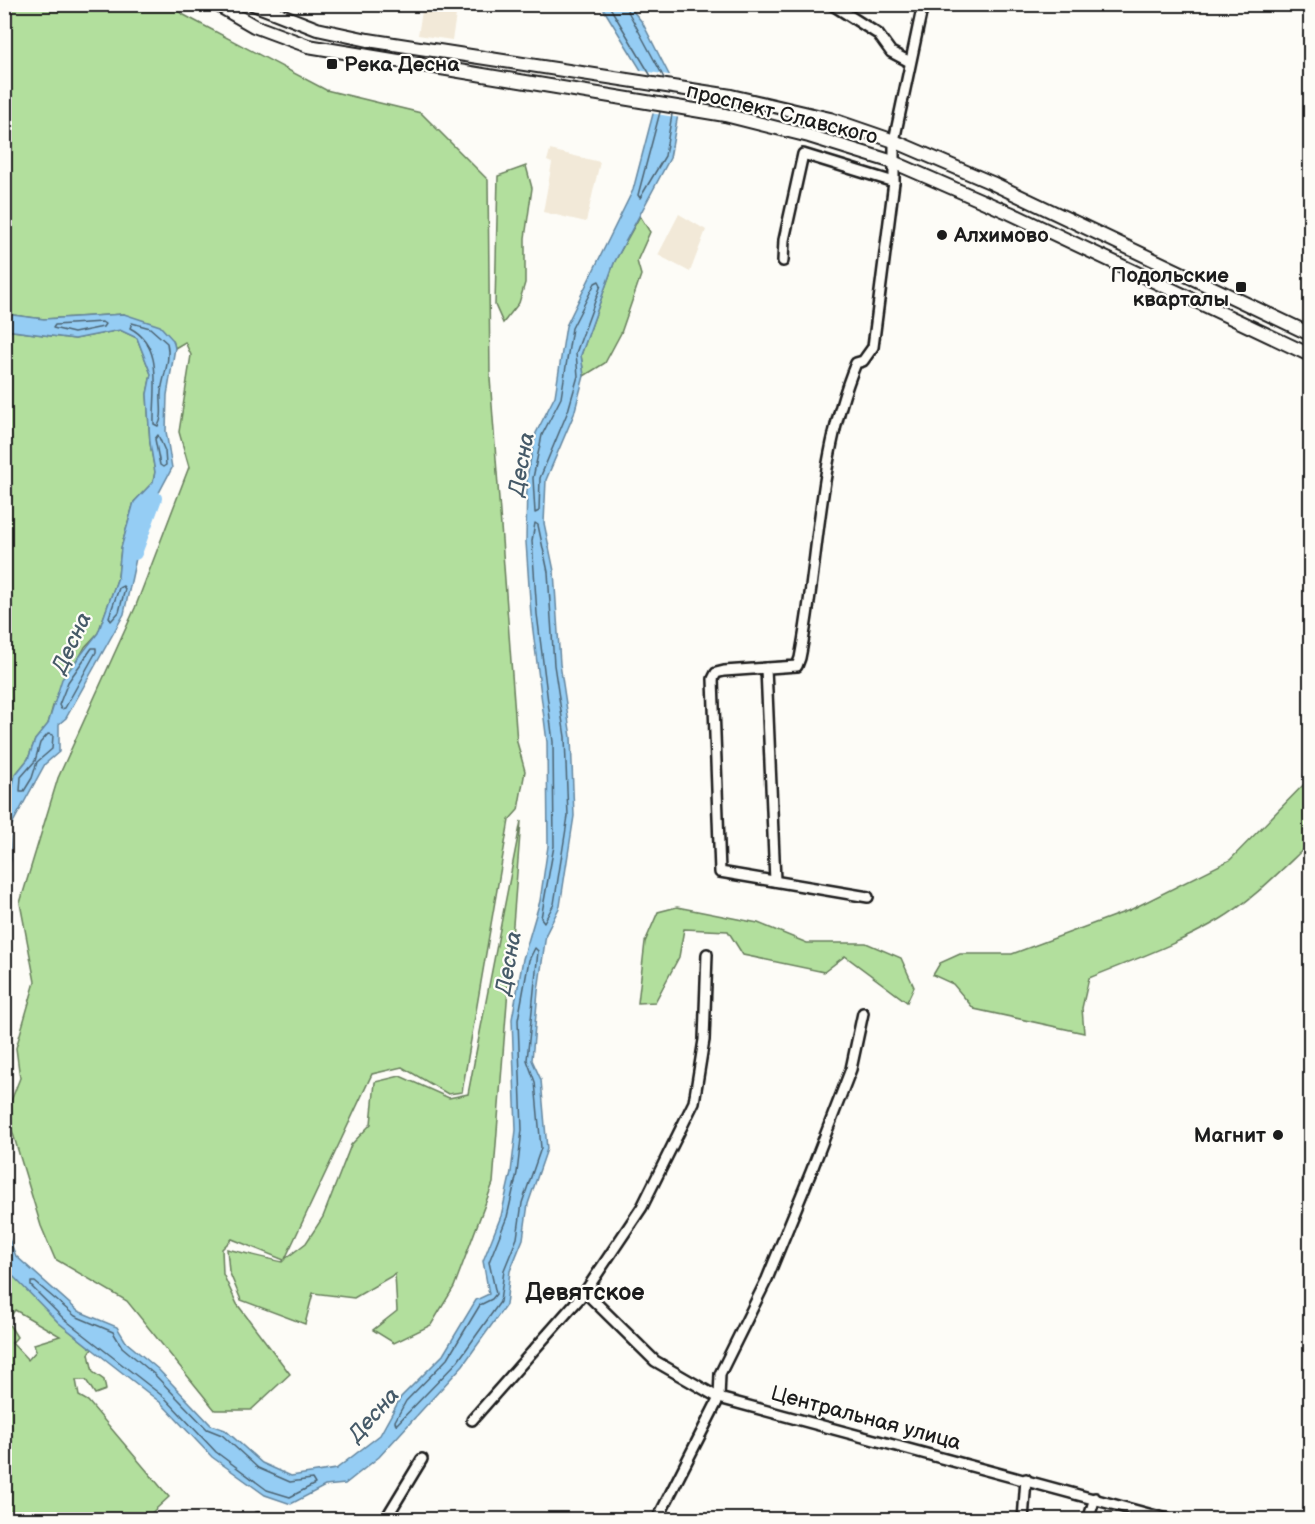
<svg xmlns="http://www.w3.org/2000/svg" width="1315" height="1524" font-family="'Balsamiq Sans',sans-serif">
  <style>
    .built { fill: #f2e9d8 }
    .green { fill: #b2df9d; stroke: #677e5c; stroke-width: 1.5; fill-rule: evenodd }
    .water { fill: #95cdf4; stroke: #65869e; stroke-width: 1.5 }
    .pier { fill: #fdfcf7 }
    .lines { fill: none; stroke-linecap: round; stroke-linejoin: round }
    .shore { stroke: #4c6372; stroke-width: 1.5 }
    .river { stroke: #95cdf4; stroke-width: 14 }
    .minor-casing { stroke: #1c1c1c; stroke-width: 14 }
    .secondary-casing { stroke: #1c1c1c; stroke-width: 16 }
    .minor { stroke: #fdfcf7; stroke-width: 9 }
    .secondary { stroke: #fdfcf7; stroke-width: 12 }
    .poi-dot { fill: #1c1c1c; stroke: #fdfcf7; stroke-width: 2 }
    .labels { text-anchor: middle; dominant-baseline: central; stroke-width: 4.5; stroke-linejoin: round; paint-order: stroke }
    .poi-label { font-size: 21px; font-weight: bold; fill: #1c1c1c; stroke: #fdfcf7; text-anchor: start }
    .street-label { font-size: 21px; fill: #1c1c1c; stroke: #fdfcf7 }
    .water-label { font-size: 22px; font-style: italic; fill: #465a68; stroke: #fdfcf7 }
    .quarter-label { font-size: 24px; font-weight: bold; fill: #1c1c1c; stroke: #fdfcf7 }
  </style>
  <rect width="100%" height="100%" fill="#fdfcf7"/>
  <filter id="ink" filterUnits="userSpaceOnUse"><feTurbulence type="fractalNoise" baseFrequency=".0167" numOctaves="2"/><feDisplacementMap in="SourceGraphic" scale="12" xChannelSelector="R" yChannelSelector="G"/><feConvolveMatrix kernelMatrix="1 2 1 2 8 2 1 2 1" color-interpolation-filters="sRGB"/></filter>
  <g filter="url(#ink)">
    <g class="built">
      <path d="M423,5L457,9L452,40L418,35Z"/>
      <path d="M550,150L600,162L586,222L543,212L552,163L547,161Z"/>
      <path d="M679,214L706,230L690,272L658,255Z"/>
    </g>
    <g class="green">
      <path d="M5,5H170L184,15L326,90L421,113L488,180L490,378L517,742L525,771L518,810L509,820L462,1092L448,1094L402,1067L372,1074L285,1259L306,1243L323,1217L351,1145L371,1124L375,1082L400,1076L449,1098L468,1094L521,821L493,1183L454,1287L431,1325L394,1343L373,1330L397,1311L395,1274L354,1298L313,1293L305,1324L241,1300L229,1271L227,1249L282,1262L284,1260L232,1239L222,1249L223,1274L237,1304L290,1374L251,1410H215L127,1301L55,1259L41,1226L11,1127L9,1106L20,1078L16,1048L35,982L20,903L58,778L135,608L189,467L179,432L191,355L185,342L175,348L173,340L124,314L44,319L5,314Z"/>
      <path d="M526,166L532,188L525,238V283L519,303L503,323L495,305L498,176Z"/>
      <path d="M640,216L650,232L637,261L641,275L621,333L605,363L584,376L581,355L614,263Z"/>
      <path d="M5,330L75,339L120,330L137,338L151,374L147,394L150,443L155,472L153,482L134,502L121,548L118,577L98,633L85,647L53,706L48,724L35,740L28,759L15,775L11,794L5,802Z"/>
      <path d="M1310,778V843C1282,869 1253,900 1219,920C1178,944 1133,960 1089,978L1082,1008L1084,1033L974,1009L953,984L933,975L940,963L960,954H1012L1130,910L1230,860Z"/>
      <path d="M677,907L758,923L807,943H866L901,958L914,987L907,1002L845,956L824,972L743,955L728,931L684,929L679,957L655,1002L638,1003L645,942L658,912Z"/>
      <path d="M4,1265L59,1323L92,1349L89,1354L93,1372L104,1380L106,1390L95,1394L86,1380H76L79,1396L88,1401L169,1497L145,1519H5ZM15,1310L60,1336L34,1344L36,1351L28,1360L12,1343L17,1337L7,1321Z"/>
    </g>
    <g class="water">
      <path d="M601,5H628L642,22L681,98L670,158L614,263L581,355L584,376L574,414L546,480L544,523L554,571L560,664L571,737L574,816L560,906L546,934L538,991L532,1060L541,1080L547,1149L528,1204L523,1239L510,1271L506,1305L463,1365L379,1457L345,1484L325,1486L291,1504L265,1495L212,1457L161,1403L59,1323L7,1270L5,1265L4,1227L16,1256L78,1311L117,1327L126,1342L158,1369L211,1425L225,1430L262,1463L291,1476L336,1469L380,1435L401,1397L443,1355L476,1300L489,1294L483,1261L501,1216L511,1172L516,1130L512,1019L523,959L540,901L548,846L547,742L531,615L526,542L527,477L536,433L555,396L566,326L633,190L654,110L644,75Z"/>
      <path d="M5,314L44,319L124,314L160,326L173,340L175,348L167,395L166,431L172,468L144,521L124,614L66,718L59,724V752L45,764L9,830L11,859L5,889V802L11,794L15,775L28,759L35,740L48,724L62,679L98,633L118,577L121,548L134,502L153,482L155,472L150,443L147,394L151,374L137,338L120,330L75,339L5,330Z"/>
    </g>
    <path class="pier" d="M638,70L674,76L684,98L681,118L650,113Z"/>
    <g class="lines">
      <g class="shore">
        <path d="M608,4L651,76"/>
        <path d="M624,4L664,78"/>
        <path d="M660,112L638,195L640,198L665,156L672,114"/>
        <path d="M599,281L601,285L576,353L578,376L568,411L540,478L539,511L535,513L533,478L542,435L561,398L572,328L595,283Z"/>
        <path d="M102,322L105,324L103,327L74,333L53,328L55,325Z"/>
        <path d="M132,323L150,328L167,343C171,360 163,376 161,392C160,404 164,416 158,426L154,424C153,391 165,346 130,328Z"/>
        <path d="M158,435L165,451L166,465L163,467L160,465L155,439Z"/>
        <path d="M535,523L538,525L548,572L554,665L565,737L568,816L554,904L544,922L541,918L554,846L553,742L537,614L532,541Z"/>
        <path d="M123,586L125,589L119,612L111,621L109,617L119,588Z"/>
        <path d="M92,648H96V652L65,708L61,709L59,705L68,682Z"/>
        <path d="M48,734L53,735L52,749L37,762L32,778L24,791H20L21,777L35,761L40,743Z"/>
        <path d="M535,948L538,951L527,1060L535,1082L541,1148L522,1203L517,1238L504,1270L500,1302L458,1361L396,1425L395,1421L406,1401L448,1358L480,1305L492,1299L496,1294L489,1262L507,1217L517,1173L522,1130L518,1020L529,960Z"/>
        <path d="M35,1282L75,1316L113,1332L122,1347L154,1374L207,1429L222,1435L258,1468L290,1482L312,1479L315,1484L290,1497L267,1490L216,1452L165,1398L64,1319L31,1286V1282Z"/>
      </g>
      <path class="river" d="M135,553L155,498"/>
      <defs>
        <g id="minor">
          <path d="M831,4L878,34L891,52L910,62"/>
          <path d="M783,261L784,240L803,154L894,182"/>
          <path d="M766,668L775,881"/>
          <path d="M868,897L720,872L713,679L716,673L724,671L797,666L800,658C819,562 818,454 856,363L863,361L873,347L894,182V141L923,4"/>
          <path d="M585,1292L655,1361L719,1398L1171,1520"/>
          <path d="M472,1420L585,1292L642,1207L694,1102L704,1040L707,954"/>
          <path d="M258,1518L259,1520"/>
          <path d="M385,1520L422,1459"/>
          <path d="M657,1520L719,1398L720,1374L767,1279L811,1172L851,1069L863,1013"/>
          <path d="M1023,1520L1026,1479"/>
          <path d="M1084,1520L1089,1517L1095,1498"/>
        </g>
        <g id="secondary">
          <path d="M216,4L254,26L308,46L725,115L809,136L893,162L1010,213L1310,355"/>
          <path d="M253,4L317,29L368,40L731,96L830,119L894,141L992,183L1310,334"/>
        </g>
      </defs>
      <use href="#minor" class="minor-casing"/>
      <use href="#secondary" class="secondary-casing"/>
      <use href="#minor" class="minor"/>
      <use href="#secondary" class="secondary"/>
    </g>
  </g>
  <g class="poi-dot">
    <rect x="326" y="58" width="12" height="12" rx="3"/>
    <circle cx="942" cy="235" r="6"/>
    <rect x="1235" y="281" width="12" height="12" rx="3"/>
    <circle cx="1278" cy="1135" r="6"/>
  </g>
  <g class="labels">
    <g class="poi-label">
      <text x="344" y="64">Река Десна</text>
      <text x="954" y="235">Алхимово</text>
      <text x="1229" y="275" text-anchor="end">Подольские<tspan x="1229" dy="24">кварталы</tspan></text>
      <text x="1266" y="1135" text-anchor="end">Магнит</text>
    </g>
    <g class="street-label">
      <text transform="translate(782 114) rotate(14)">проспект Славского</text>
      <text transform="translate(866 1418) rotate(15)">Центральная улица</text>
    </g>
    <g class="water-label">
      <text transform="translate(522 464) rotate(-80)">Десна</text>
      <text transform="translate(72 643) rotate(-65)">Десна</text>
      <text transform="translate(509 963) rotate(-80)">Десна</text>
      <text transform="translate(374 1415) rotate(-48)">Десна</text>
    </g>
    <g class="quarter-label">
      <text x="585" y="1292">Девятское</text>
    </g>
  </g>
  <rect width="1315" height="1524" fill="none" stroke="#fdfcf7" stroke-width="24"/>
  <rect x="12" y="12" width="1291" height="1500" fill="none" stroke="#1c1c1c" stroke-width="2" filter="url(#ink)"/>
</svg>
